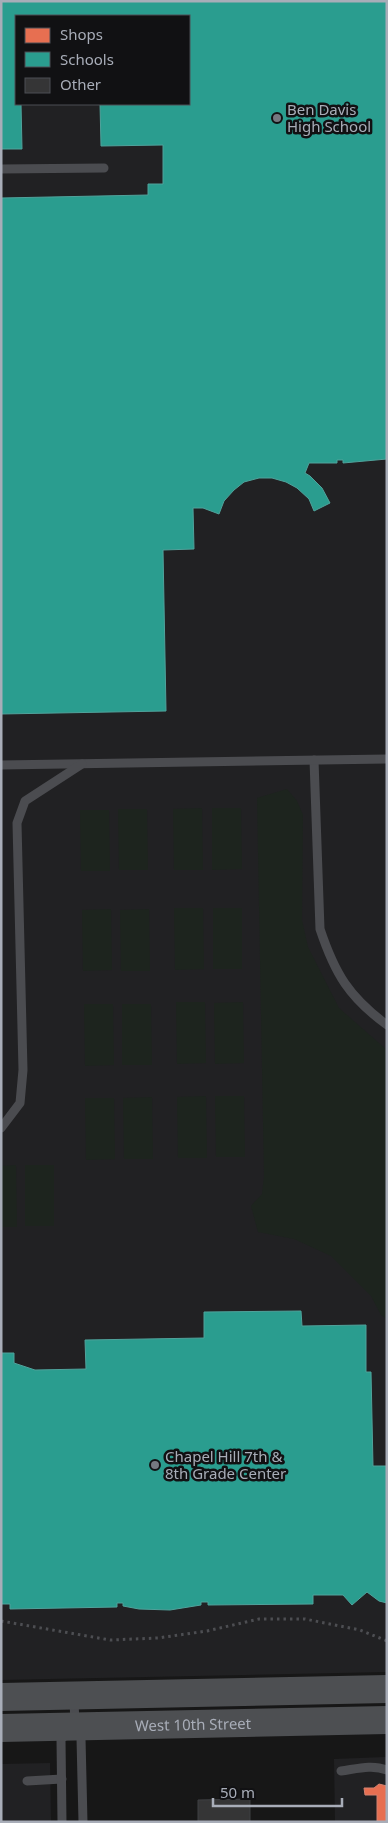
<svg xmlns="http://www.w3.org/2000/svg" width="388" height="1823" font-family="'Noto Sans',sans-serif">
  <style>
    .built { fill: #212123; fill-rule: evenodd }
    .green { fill: #1d241e }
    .shops { fill: #e76f51; stroke: #d48270 }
    .schools { fill: #2a9d8f; stroke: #50a29b }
    .building { fill: #353536; stroke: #3f4043 }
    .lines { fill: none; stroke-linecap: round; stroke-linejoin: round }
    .path { stroke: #4d4e52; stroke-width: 3; stroke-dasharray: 2.5 4; stroke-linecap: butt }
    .lane { stroke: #4b4c50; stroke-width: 9 }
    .primary { stroke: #4d4f52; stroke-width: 28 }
    .poi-dot { fill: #757880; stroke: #111113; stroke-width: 2 }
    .labels { text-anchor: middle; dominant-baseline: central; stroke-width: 5; stroke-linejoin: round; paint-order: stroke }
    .poi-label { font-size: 15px; fill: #a8adb8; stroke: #111113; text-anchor: start }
    .street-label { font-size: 15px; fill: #a8adb8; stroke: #111113 }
  </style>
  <rect width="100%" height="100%" fill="#171717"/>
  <g class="built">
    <path d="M1,1H387V1672L1,1680ZM16,16H189V104H16Z"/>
    <path d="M385,1757L387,1758V1822H335L334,1759Z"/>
    <path d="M50,1763L51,1822H1V1764Z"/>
  </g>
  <g class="green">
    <path d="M287,789L297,801L303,815L302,920L308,947L339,1008L387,1050V1319L381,1315L371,1296L331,1256L294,1239L258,1232L251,1206L262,1194L264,1176L257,798Z"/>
    <path d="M202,808L203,870H174L173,809Z"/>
    <path d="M212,808H241L242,869L212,870Z"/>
    <path d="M118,809H147L148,870H119Z"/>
    <path d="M80,810H109L110,871H81Z"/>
    <path d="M174,908H203L204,969L175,970Z"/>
    <rect x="213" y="908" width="29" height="61"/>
    <path d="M111,909L112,970L83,971L82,910Z"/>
    <path d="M149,909L150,971H121L120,910Z"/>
    <path d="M176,1002H205L206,1063L177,1064Z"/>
    <path d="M243,1002L244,1063L215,1064L214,1003Z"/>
    <path d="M84,1004H113L114,1065L85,1066Z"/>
    <path d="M122,1004H151L152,1065H122Z"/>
    <path d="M206,1096L207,1158H178L177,1097Z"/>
    <path d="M215,1096H244L245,1157H216Z"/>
    <path d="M152,1097L153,1159H124L123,1098Z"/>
    <path d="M85,1098H114L115,1159L86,1160Z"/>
    <path d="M16,1165L17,1227H1V1166Z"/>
    <rect x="25" y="1165" width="29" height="61"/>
  </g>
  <path class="shops" d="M379,1784L387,1786V1822H377V1795H365L364,1788H374Z"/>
  <g class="schools">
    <path d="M1,1H387V459L343,463V460H337V463H309L305,473L310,476L322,488L330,503L314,511L309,499L297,488L286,482L272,478H259L244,482L234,490L224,501L219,514L203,508H193L194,549L163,550L166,711L1,714V198L148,195V184H163V145L101,146L100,104H189V16H16V104H21L22,149H1Z"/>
    <path d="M301,1311L302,1326L366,1325V1372H371L373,1466H387V1603L379,1601L367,1592L352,1605L343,1595H313V1604L208,1605V1602H201V1605L170,1610L139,1609L123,1606V1603H117V1607L10,1609V1604H1V1353H14V1363L35,1370L86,1369L85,1340L204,1338V1312Z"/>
  </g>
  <path class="building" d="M250,1799V1822H198V1800Z"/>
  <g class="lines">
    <path class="path" d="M1,1621L110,1640L158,1638L207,1631L259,1619H305L360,1630L387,1641"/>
    <g class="lane">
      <path d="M1,169L104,168"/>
      <path d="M314,760L320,929C335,974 349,997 387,1025"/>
      <path d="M1,765L387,759"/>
      <path d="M1,1128L20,1103L23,1070L17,823L25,801L82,764"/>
      <path d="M74,1699L75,1727L81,1738L83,1822"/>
      <path d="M341,1771C356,1769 372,1764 387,1770"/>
      <path d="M27,1781L62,1779"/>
      <path d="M62,1822L61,1739L69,1732"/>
    </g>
    <g class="primary">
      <path d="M1,1697L387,1689"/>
      <path id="s1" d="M1,1728L387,1720"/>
    </g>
  </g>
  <g class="poi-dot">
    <circle cx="277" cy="118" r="5"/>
    <circle cx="155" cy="1465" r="5"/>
  </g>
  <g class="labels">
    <g class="poi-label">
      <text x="287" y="109">Ben Davis<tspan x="287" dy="17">High School</tspan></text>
      <text x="165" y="1456">Chapel Hill 7th &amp;<tspan x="165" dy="17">8th Grade Center</tspan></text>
    </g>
    <g class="street-label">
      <text stroke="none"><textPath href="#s1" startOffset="192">West 10th Street</textPath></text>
    </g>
  </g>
  <rect width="388" height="1823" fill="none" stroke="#a8adb8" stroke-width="5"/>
  <rect x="15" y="15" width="175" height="90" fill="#111113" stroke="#4d4f55"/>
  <rect x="25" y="28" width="25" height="15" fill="#e76f51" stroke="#4d4f55"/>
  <text x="60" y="40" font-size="15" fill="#a8adb8">Shops</text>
  <rect x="25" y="52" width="25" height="15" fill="#2a9d8f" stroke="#4d4f55"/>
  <text x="60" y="65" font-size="15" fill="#a8adb8">Schools</text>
  <rect x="25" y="78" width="25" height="15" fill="#353536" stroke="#4d4f55"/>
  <text x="60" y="90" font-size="15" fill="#a8adb8">Other</text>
  <path d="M213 1798v8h129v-8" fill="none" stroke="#a8adb8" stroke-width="2.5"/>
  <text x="220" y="1798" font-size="15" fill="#a8adb8" stroke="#111113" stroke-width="4" paint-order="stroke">50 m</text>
</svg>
